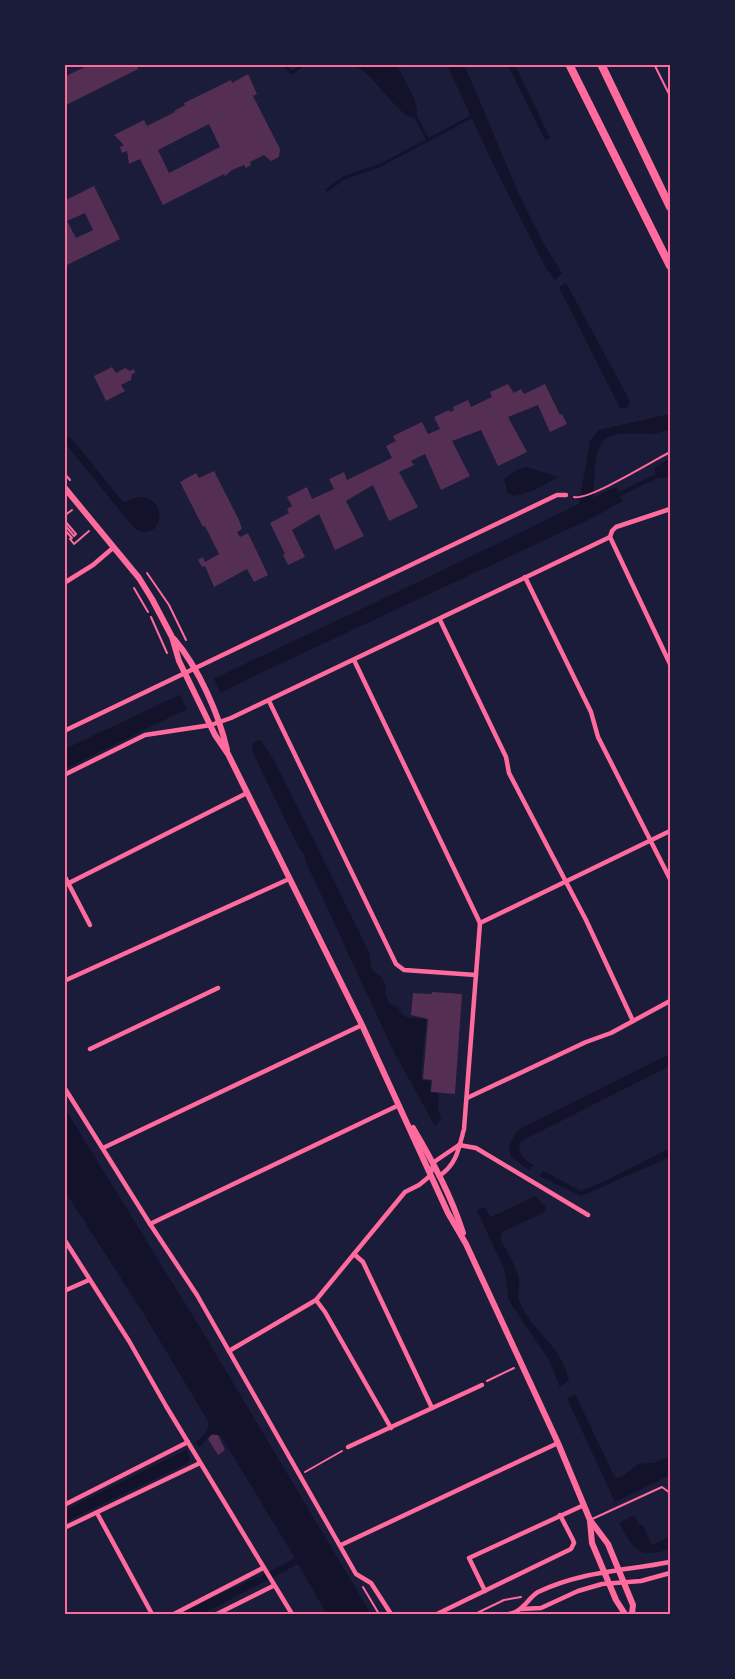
<svg xmlns="http://www.w3.org/2000/svg" width="735" height="1679" font-family="'PT Serif',serif">
  <style>
    .water { fill: #12122b }
    .pier { fill: #1b1b3a }
    .lines { fill: none; stroke-linecap: round; stroke-linejoin: round }
    .stream { stroke: #12122b; stroke-width: 3 }
    .building { fill: #542f53; fill-rule: evenodd }
    .path { stroke: #ff6b9d; stroke-width: 2 }
    .service { stroke: #ff6b9d; stroke-width: 2 }
    .minor { stroke: #ff6b9d; stroke-width: 4.5 }
    .secondary { stroke: #ff6b9d; stroke-width: 6 }
    .motorway { stroke: #ff6b9d; stroke-width: 8 }
    .neatline { fill: none; stroke: #ff6b9d; stroke-width: 2 }
  </style>
  <rect width="100%" height="100%" fill="#1b1b3a"/>
  <g class="water">
    <path d="M354,65H397C403,79 419,101 417,115L413,118C397,115 376,76 354,65Z"/>
    <path d="M447,65H464C496,134 519,209 562,273L555,280L547,270L494,166Z"/>
    <path d="M508,65H515L550,138L545,140Z"/>
    <path d="M566,283L630,401L627,408H620L559,287Z"/>
    <path d="M670,414V430C664,431 658,433 652,434C637,434 614,430 602,442C594,451 594,486 593,498L616,487L619,492L656,474L654,469L670,458V477L658,478L623,495L620,497L623,501L592,518L254,676L65,769V749L389,596L579,504L590,441L599,430Z"/>
    <path d="M66,436L71,438L123,502C129,501 136,497 142,497C168,499 164,543 135,529L65,443Z"/>
    <path d="M526,467L558,477L533,491L514,496L507,492L504,479L519,469Z"/>
    <path d="M261,740L275,762L369,952L372,970L381,977L386,986L385,994L390,1004L398,1007C403,1021 413,1018 426,1019L421,1080L430,1081V1092L439,1093L438,1108L441,1119L435,1126L393,1050L305,860L304,854L299,848L254,755L252,748L253,742Z"/>
    <path d="M670,1054V1066L521,1141C516,1152 523,1160 534,1165L529,1170L511,1157L509,1144L518,1130Z"/>
    <path d="M64,1107L199,1326L371,1614H327L298,1564L202,1614H178L257,1577H260L295,1558L221,1436L213,1433L199,1447L196,1442C203,1436 210,1431 208,1421L142,1311L65,1191Z"/>
    <path d="M670,1148V1157L581,1196L539,1176L543,1171L581,1191L609,1179Z"/>
    <path d="M536,1196L546,1208L545,1212L502,1232L500,1238C505,1249 518,1269 519,1280C520,1288 516,1295 520,1303C533,1333 561,1345 569,1380L560,1387L549,1360L509,1301L504,1269L477,1210L484,1207L491,1217Z"/>
    <path d="M575,1394L615,1478L621,1477L638,1464L654,1463L670,1456V1475L615,1502L567,1398Z"/>
    <path d="M186,1450L190,1459L188,1463L65,1522V1510Z"/>
    <path d="M634,1515L639,1524L643,1526L652,1545L670,1536V1549C638,1559 634,1550 619,1523Z"/>
  </g>
  <path class="pier" d="M213,677L222,695L188,712L179,693Z"/>
  <g class="lines">
    <g class="stream">
      <path d="M283,64L292,73L304,64"/>
      <path d="M415,116L428,140L471,117"/>
      <path d="M327,190L344,178L381,165L428,140"/>
    </g>
  </g>
  <g class="building">
    <path d="M91,64H136L138,69L64,106V77Z"/>
    <path d="M248,74L257,94L253,96L280,149L279,157L271,161L264,155L250,162L251,165L246,168L244,165L232,170L225,176L224,174L163,205L140,159L129,164L127,151L122,153L120,147L124,145L114,135L144,120L147,126L175,112L174,111L185,105L184,103L231,80L232,83ZM209,124L220,147L169,173L158,150Z"/>
    <path d="M94,186L120,239L67,265L64,259V201ZM85,213L93,230L76,238L67,221Z"/>
    <path d="M112,367L116,373L125,368L130,371L134,369L135,373L132,374L131,380L121,385L125,391L106,401L94,376Z"/>
    <path d="M508,384L514,393L521,389L524,394L545,384L560,415L562,414L567,424L550,432L538,405L508,417L527,452L498,466L481,430L452,441L470,476L441,490L425,454L411,461L414,465L399,472L418,507L389,521L373,485L346,501L364,536L335,550L319,514L292,530L305,557L288,565L283,555L285,554L270,523L289,513L287,509L292,506L287,497L307,487L312,499L334,489L329,479L344,472L347,480L392,458L386,446L396,441L393,436L422,422L428,434L440,429L434,417L449,410L450,412L454,410L453,407L468,400L471,407L492,397L490,392Z"/>
    <path d="M214,471L239,520L242,529L237,532L240,537L248,533L268,575L254,582L247,569L214,587L205,566L202,567L198,560L203,557L205,562L219,554L205,526L203,527L180,482L196,473L199,478Z"/>
    <path d="M432,992L462,994L455,1094L431,1092L432,1080L423,1079L428,1019L411,1015L413,993L432,994Z"/>
    <path d="M211,1435H218L225,1450L218,1455L208,1439Z"/>
  </g>
  <g class="lines">
    <g class="path">
      <path d="M654,64L670,96"/>
      <path d="M64,473L70,480"/>
      <path d="M574,497C588,501 653,461 670,452"/>
      <path d="M64,516L72,510"/>
      <path d="M64,520L76,534L74,536L64,524"/>
      <path d="M64,529L72,538L70,539L74,544L89,531"/>
      <path d="M147,573L169,605L186,640"/>
      <path d="M134,588L148,612"/>
      <path d="M151,617L167,653"/>
      <path d="M487,1381L514,1368"/>
      <path d="M305,1472L342,1451"/>
      <path d="M363,1587L379,1614"/>
      <path d="M475,1614L504,1600L521,1597"/>
    </g>
    <path class="service" d="M590,1520L662,1487L670,1493"/>
    <g class="minor">
      <path d="M610,537L670,664"/>
      <path d="M525,577L591,712L598,737L670,879"/>
      <path d="M64,583L93,565L114,547"/>
      <path d="M440,620L506,757L509,773L586,920L633,1021"/>
      <path d="M354,660L480,923"/>
      <path d="M269,701L396,964L404,970L476,975"/>
      <path d="M64,731L557,495H566"/>
      <path d="M64,775L145,735L211,725L231,718L610,537L612,531L616,527L670,509"/>
      <path d="M64,875L90,925"/>
      <path d="M69,883L247,793"/>
      <path d="M64,981L289,879"/>
      <path d="M90,1049L218,988"/>
      <path d="M64,1087L150,1224L197,1295L356,1574L371,1583L391,1614"/>
      <path d="M467,1098L586,1042L611,1033L670,1001"/>
      <path d="M459,1145L476,1148L588,1215"/>
      <path d="M103,1148L362,1025"/>
      <path d="M430,1176L434,1162L459,1145"/>
      <path d="M439,1176C457,1165 459,1147 464,1129L480,923L670,831"/>
      <path d="M150,1224L399,1105"/>
      <path d="M64,1239L129,1341L166,1406L292,1614"/>
      <path d="M354,1254L363,1262L432,1408"/>
      <path d="M64,1291L89,1280"/>
      <path d="M316,1300L325,1312L391,1428"/>
      <path d="M229,1351L316,1300L405,1192L419,1185L430,1176"/>
      <path d="M348,1447L482,1385"/>
      <path d="M64,1505L188,1442"/>
      <path d="M97,1513L152,1614"/>
      <path d="M64,1528L200,1463"/>
      <path d="M341,1545L558,1443"/>
      <path d="M485,1591L469,1558L584,1505"/>
      <path d="M521,1609L541,1608L578,1591L602,1584L641,1581L670,1573"/>
      <path d="M174,1614L263,1568"/>
      <path d="M217,1614L273,1586"/>
      <path d="M437,1614L571,1549L574,1543L573,1540L560,1515"/>
      <path d="M509,1614C513,1613 518,1611 521,1608C527,1604 531,1596 538,1592C582,1571 624,1571 670,1562"/>
    </g>
    <g class="secondary">
      <path d="M64,487L139,578L152,599L172,637L179,661L215,735L228,754L362,1025L448,1213L466,1244L558,1443L590,1520L608,1544L633,1605L632,1614"/>
      <path d="M174,639C198,667 219,714 227,750"/>
      <path d="M413,1128C433,1162 451,1195 463,1233"/>
      <path d="M590,1521L592,1543L616,1600L625,1614"/>
    </g>
    <g class="motorway">
      <path d="M569,64L670,266"/>
      <path d="M601,64L670,207"/>
    </g>
  </g>
  <rect width="735" height="1679" fill="none" stroke="#1b1b3a" stroke-width="132"/>
  <rect x="66" y="66" width="603" height="1547" class="neatline"/>
</svg>
